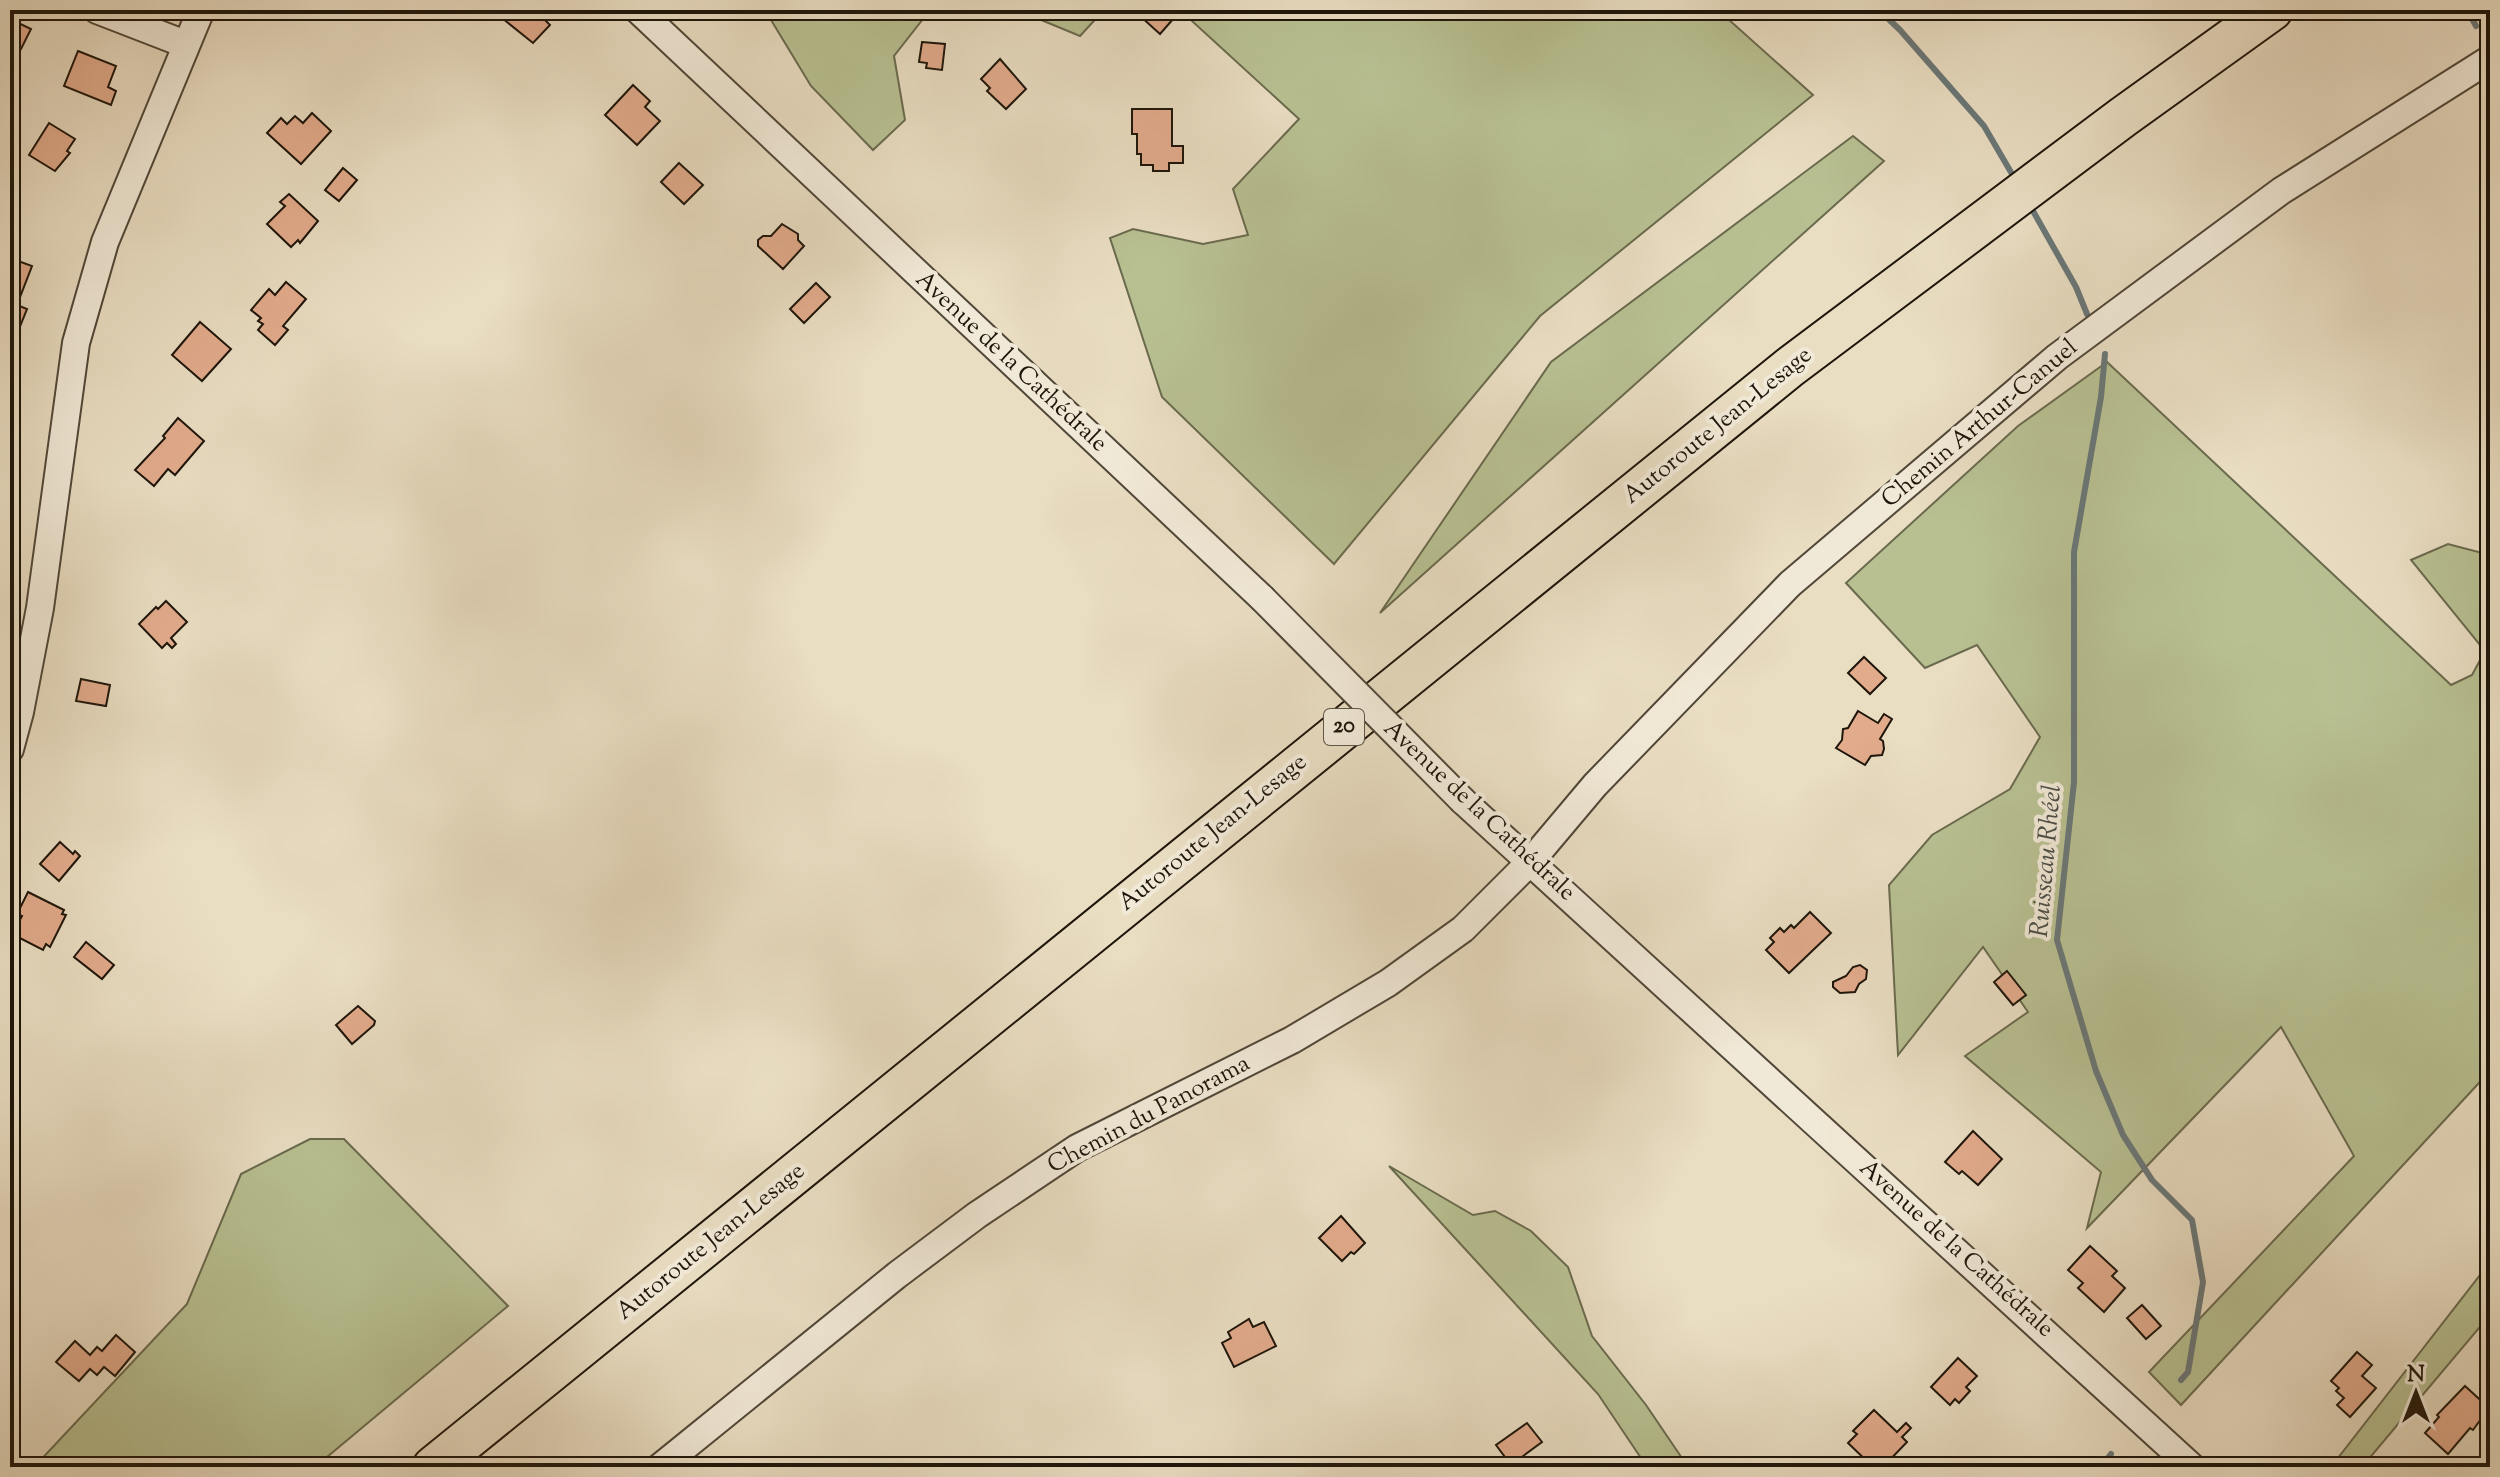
<svg xmlns="http://www.w3.org/2000/svg" width="2500" height="1477" font-family="'Sorts Mill Goudy',serif">
  <style>
    .green { fill: #b8c092; stroke: #6a6a4e; stroke-width: 2 }
    .lines { fill: none; stroke-linecap: round; stroke-linejoin: round }
    .stream { stroke: #6a7777; stroke-width: 6 }
    .building { fill: #e2ab8c; stroke: #1d150a; stroke-width: 2 }
    .minor-casing { stroke: #504738; stroke-width: 30 }
    .highway-casing { stroke: #1d150a; stroke-width: 44 }
    .minor { stroke: #f1e9d7; stroke-width: 26 }
    .highway { stroke: #e9ddc2; stroke-width: 40 }
    .minor-bridge-casing { stroke: #504738; stroke-width: 30; stroke-linecap: butt }
    .minor-bridge { stroke: #f1e9d7; stroke-width: 26 }
    .labels { text-anchor: middle; dominant-baseline: central; stroke-width: 8; stroke-linejoin: round; paint-order: stroke }
    .shield { fill: #f1e9d7; stroke: #5d5548; stroke-width: 2 }
    .shield-label { font-size: 22px; font-weight: bold; fill: #1d150a }
    .street-label { font-size: 24px; fill: #1d150a; stroke: #f1e9d7 }
    .water-label { font-size: 26px; font-style: italic; fill: #4a4e49; stroke: #f1e9d7 }
  </style>
  <rect width="100%" height="100%" fill="#e9ddc2"/>
  <filter id="stains"><feTurbulence type="fractalNoise" baseFrequency=".0025" numOctaves="4"/><feColorMatrix values="0 0 0 0 .2 0 0 0 0 .09 0 0 0 0 .02 0 0 0 .5 -.17"/></filter>
  <radialGradient id="worn" r=".72"><stop offset=".6" stop-color="#630" stop-opacity="0"/><stop offset="1" stop-color="#630" stop-opacity=".3"/></radialGradient>
  <g class="green">
    <path d="M765,10H930L894,56L905,120L873,150L811,86Z"/>
    <path d="M1017,10H1104L1080,36Z"/>
    <path d="M1180,10H1718L1813,95L1540,316L1334,564L1162,397L1110,238L1133,229L1203,244L1248,235L1233,189L1299,119Z"/>
    <path d="M1853,136L1884,161L1380,613L1551,362Z"/>
    <path d="M2107,362L2451,685L2472,675L2485,651L2411,560L2448,544L2490,555V1071L2181,1405L2149,1372L2354,1156L2281,1027L2087,1228L2101,1172L1965,1056L2028,1012L1983,947L1898,1055L1889,885L1932,835L2010,789L2040,737L1977,645L1925,668L1846,583L2018,426Z"/>
    <path d="M310,1139H344L508,1306L315,1467H34L187,1304L241,1174Z"/>
    <path d="M1389,1166L1473,1215L1495,1211L1531,1231L1568,1267L1592,1336L1646,1405L1688,1467H1647L1598,1394Z"/>
    <path d="M2490,1249V1315L2362,1467H2331L2487,1266Z"/>
  </g>
  <g class="lines">
    <g class="stream">
      <path d="M1879,10L1900,30L1984,126L2012,174"/>
      <path d="M2476,26L2470,15L2479,10"/>
      <path d="M2033,211L2076,287L2087,314"/>
      <path d="M2105,354L2101,397L2074,552V782L2057,940L2096,1071L2123,1135L2152,1180L2192,1220L2203,1282L2188,1372L2181,1380"/>
      <path d="M2101,1467L2111,1454"/>
    </g>
  </g>
  <g class="building">
    <path d="M492,10H535L550,25L533,43Z"/>
    <path d="M1145,10H1165L1174,18L1160,34L1140,16Z"/>
    <path d="M10,19L31,29L21,49L10,43Z"/>
    <path d="M922,42L945,44L942,70L926,68L927,63L919,62Z"/>
    <path d="M78,51L116,66L108,87L116,91L111,105L64,86Z"/>
    <path d="M1000,59L1026,89L1006,109L987,91L990,88L981,79Z"/>
    <path d="M10,61L18,69L10,78Z"/>
    <path d="M633,85L650,101L645,107L660,121L637,145L605,115Z"/>
    <path d="M1132,109H1172V146H1183V163H1169V171H1153V165H1141V154H1137V134H1132Z"/>
    <path d="M312,113L331,131L301,164L267,133L281,118L287,124L295,116L303,123Z"/>
    <path d="M49,123L75,139L67,151L70,153L55,171L29,155Z"/>
    <path d="M679,163L703,185L684,204L661,182Z"/>
    <path d="M343,168L357,180L339,201L325,190Z"/>
    <path d="M289,194L318,221L300,243L298,240L291,247L267,224L285,206L280,202Z"/>
    <path d="M782,224L798,234V240L804,246L783,269L758,246V240L763,236H771Z"/>
    <path d="M10,258L32,266L17,305L27,309L17,334L10,331Z"/>
    <path d="M286,282L306,299L283,326L288,330L275,345L258,330L263,324L258,321L261,318L251,310L269,289L275,295Z"/>
    <path d="M816,283L830,297L804,323L790,309Z"/>
    <path d="M200,322L231,349L202,381L172,355Z"/>
    <path d="M178,418L204,441L175,475L168,469L154,486L135,470L165,438L163,436Z"/>
    <path d="M166,601L187,622L171,638L176,644L172,648L167,643L162,648L139,624L156,607L158,609Z"/>
    <path d="M1864,657L1886,678L1870,694L1848,673Z"/>
    <path d="M81,679L110,685L106,706L76,701Z"/>
    <path d="M1858,711L1878,723L1884,714L1892,719L1880,739L1883,741L1884,749L1882,755L1871,756L1865,765L1836,748L1842,740L1843,729L1848,728Z"/>
    <path d="M60,842L73,854L75,851L80,856L59,881L40,864Z"/>
    <path d="M28,892L64,910L62,914L66,915L50,947L46,944L43,950L12,934L22,916L17,914Z"/>
    <path d="M1810,912L1831,933L1789,973L1766,950L1774,942L1770,938L1780,928L1784,932L1791,925L1794,928Z"/>
    <path d="M86,942L114,965L102,979L74,957Z"/>
    <path d="M1860,965L1867,970L1866,979L1859,984L1855,992L1840,993L1833,987V982L1846,976L1853,967Z"/>
    <path d="M2007,971L2026,995L2013,1005L1994,982Z"/>
    <path d="M358,1006L375,1021L374,1025L352,1044L336,1025Z"/>
    <path d="M1973,1131L2002,1159L1978,1185L1962,1171L1959,1174L1945,1162Z"/>
    <path d="M1341,1216L1365,1243L1354,1254L1351,1252L1342,1261L1319,1238Z"/>
    <path d="M2090,1246L2117,1271L2112,1276L2125,1288L2104,1312L2078,1288L2083,1283L2068,1270Z"/>
    <path d="M2142,1305L2161,1326L2146,1339L2127,1318Z"/>
    <path d="M1249,1319L1253,1327L1264,1322L1276,1346L1234,1367L1222,1343L1231,1338L1228,1332Z"/>
    <path d="M116,1335L135,1352L115,1376L104,1367L97,1375L90,1369L79,1381L56,1362L75,1341L90,1355L97,1347L102,1351Z"/>
    <path d="M2357,1352L2372,1365L2362,1376L2376,1388L2350,1417L2337,1405L2344,1398L2336,1391L2339,1388L2331,1381Z"/>
    <path d="M1958,1358L1977,1376L1966,1387L1970,1391L1959,1403L1955,1399L1950,1405L1931,1387Z"/>
    <path d="M2465,1386L2489,1408L2473,1430L2470,1428L2448,1454L2425,1433L2439,1417L2437,1415Z"/>
    <path d="M1874,1410L1897,1432L1906,1423L1911,1428L1902,1437L1907,1442L1883,1467H1873L1848,1443L1857,1434L1853,1431Z"/>
    <path d="M1527,1423L1542,1442L1511,1465L1496,1445Z"/>
  </g>
  <g class="lines">
    <defs>
      <g id="minor">
        <path d="M97,10L185,44"/>
        <path d="M638,10L1262,598"/>
        <path d="M10,749L20,712L40,608L76,343L105,242L201,10"/>
        <path d="M1463,801L2192,1467"/>
        <path d="M660,1467L897,1275L977,1215L1077,1148L1292,1040L1388,983L1463,929L1531,861L1595,785L1790,584L2057,357L2281,191L2490,59"/>
      </g>
      <path id="highway" d="M433,1467L1790,367L2123,117L2272,10"/>
    </defs>
    <use href="#minor" class="minor-casing"/>
    <use href="#highway" class="highway-casing"/>
    <use href="#minor" class="minor"/>
    <use href="#highway" class="highway"/>
    <defs>
      <path id="minor-bridge" d="M1262,598L1463,801"/>
    </defs>
    <use href="#minor-bridge" class="minor-bridge-casing"/>
    <use href="#minor-bridge" class="minor-bridge"/>
  </g>
  <g class="labels">
    <rect class="shield" x="1324" y="709" width="40" height="36" rx="6"/>
    <g class="shield-label">
      <text x="1344" y="727">20</text>
    </g>
    <g class="street-label">
      <text transform="translate(1011 362) rotate(43)">Avenue de la Cathédrale</text>
      <text transform="translate(1980 424) rotate(-40)">Chemin Arthur-Canuel</text>
      <text transform="translate(1718 426) rotate(-39)">Autoroute Jean-Lesage</text>
      <text transform="translate(1479 811) rotate(43)">Avenue de la Cathédrale</text>
      <text transform="translate(1213 833) rotate(-39)">Autoroute Jean-Lesage</text>
      <text transform="translate(1149 1115) rotate(-28)">Chemin du Panorama</text>
      <text transform="translate(711 1242) rotate(-39)">Autoroute Jean-Lesage</text>
      <text transform="translate(1956 1249) rotate(42)">Avenue de la Cathédrale</text>
    </g>
    <g class="water-label">
      <text transform="translate(2047 861) rotate(-85)">Ruisseau Rhéel</text>
    </g>
  </g>
  <rect width="2500" height="1477" fill="none" stroke="#e9ddc2" stroke-width="40"/>
  <rect x="12" y="12" width="2476" height="1453" fill="none" stroke="#1d150a" stroke-width="4"/>
  <rect x="20" y="20" width="2460" height="1437" fill="none" stroke="#1d150a" stroke-width="2"/>
  <g transform="translate(2416 1393)" stroke="#f1e9d7" stroke-width="6" paint-order="stroke">
  <path d="M0-6L14 30L0 20L-14 30Z" fill="#1d150a"/>
  <text y="-12" font-size="22" font-weight="bold" text-anchor="middle" fill="#1d150a">N</text>
  </g>
  <rect width="100%" height="100%" filter="url(#stains)"/>
  <rect width="100%" height="100%" fill="url(#worn)"/>
</svg>
